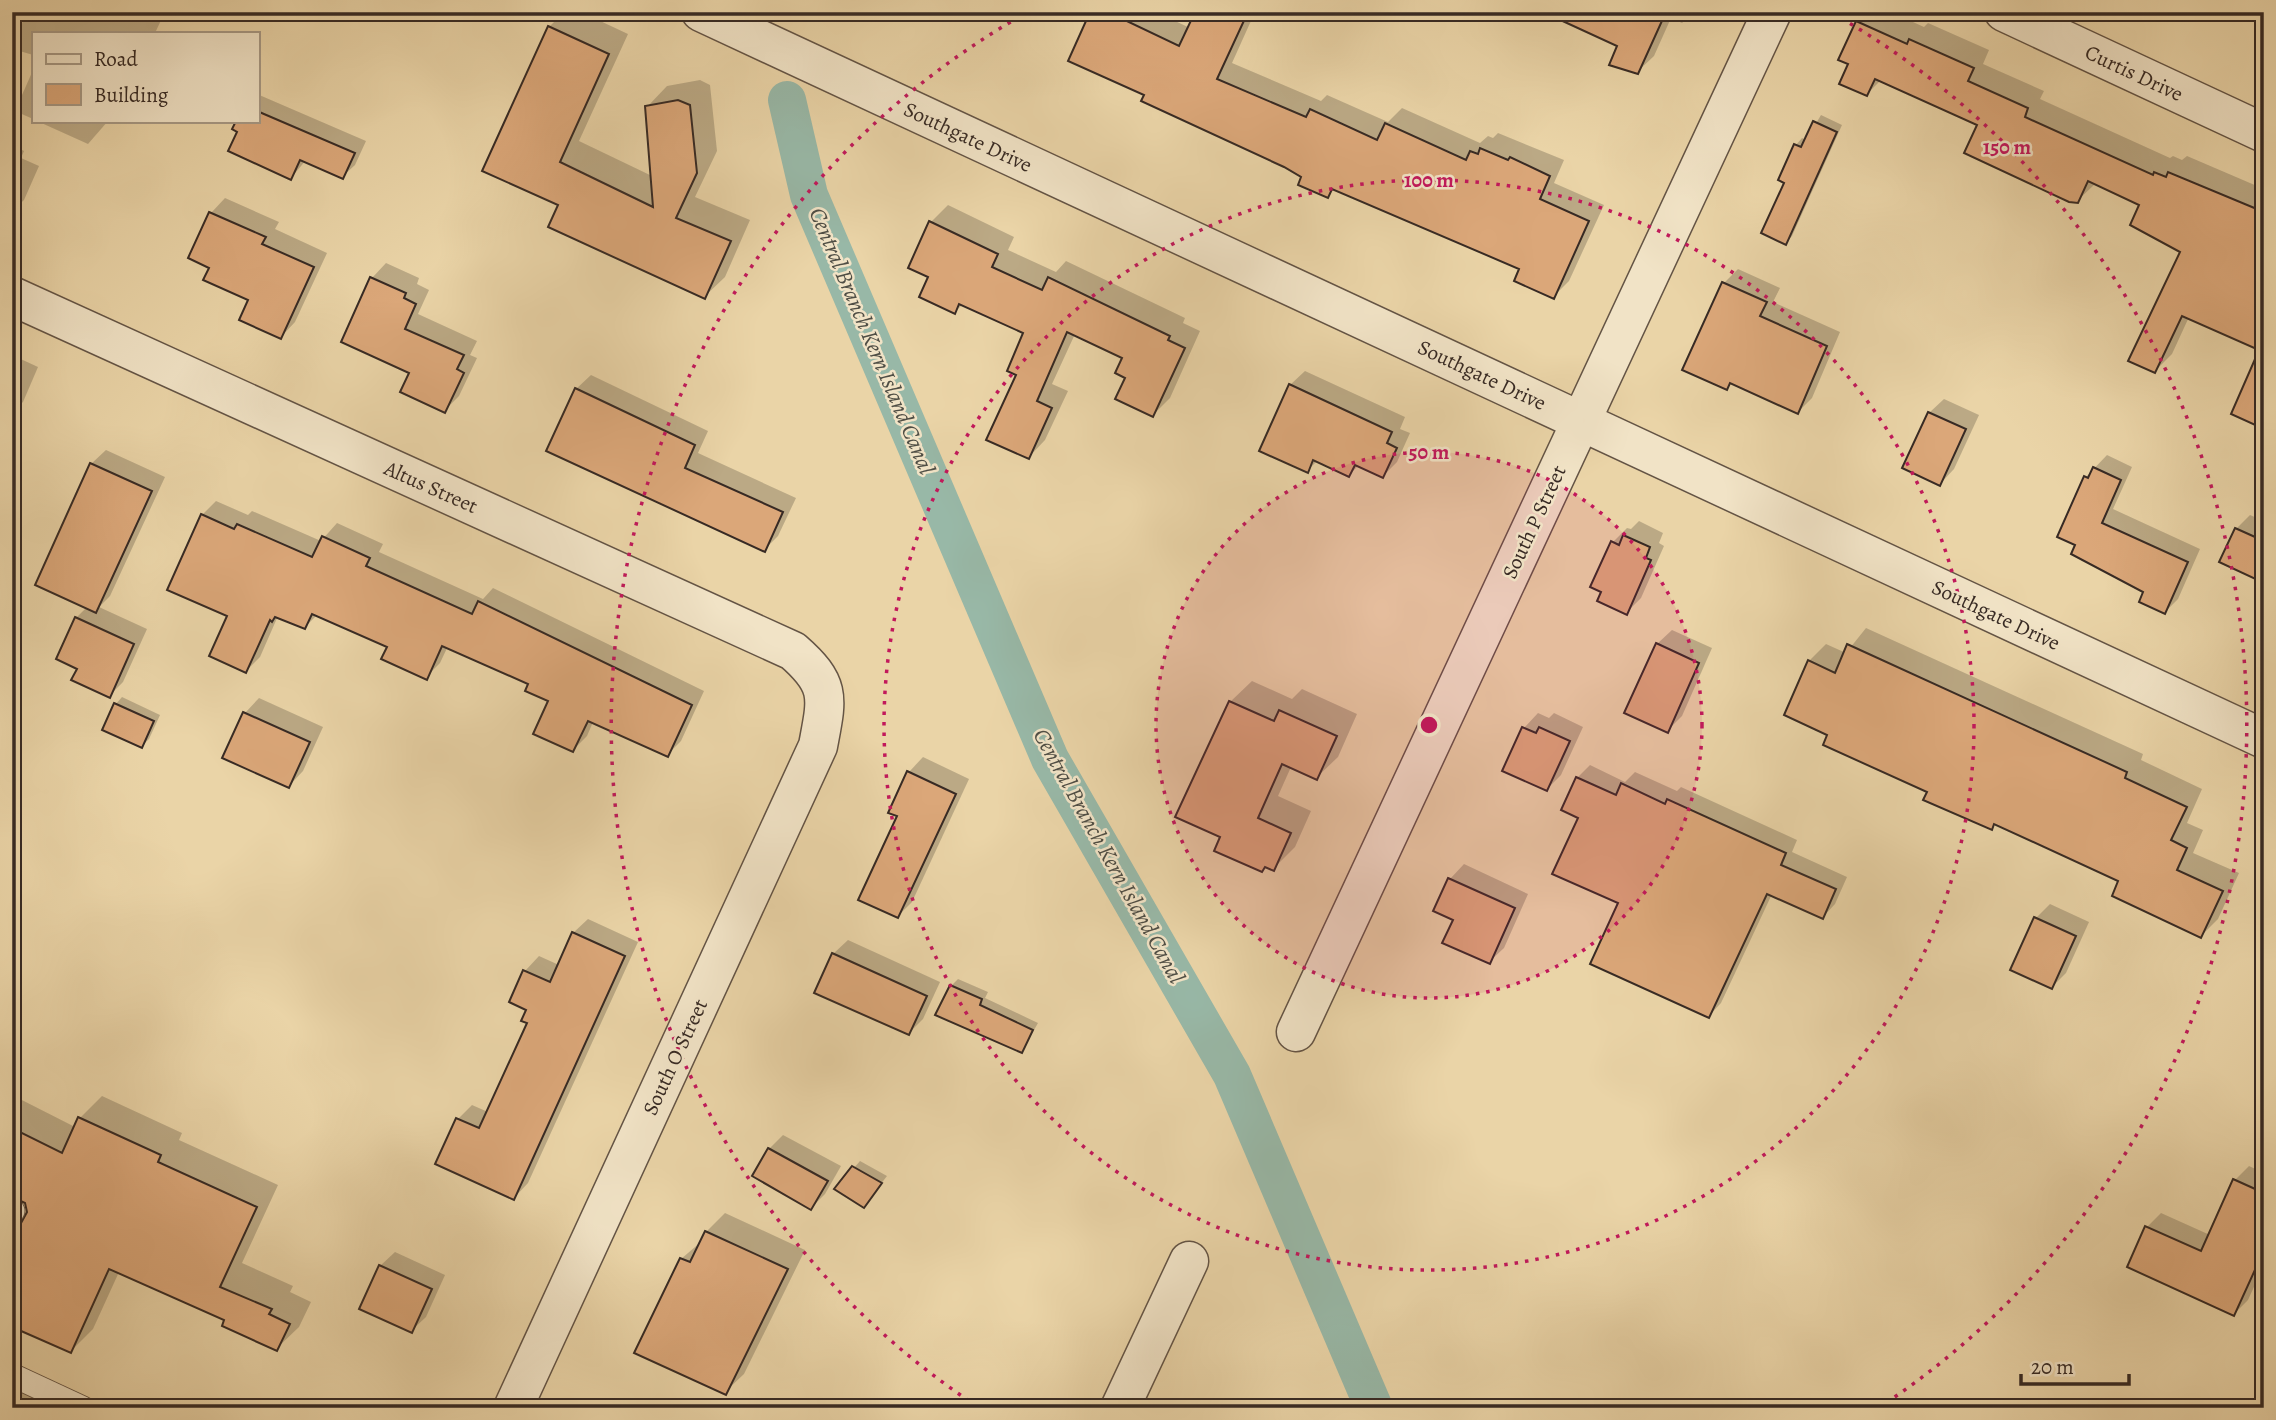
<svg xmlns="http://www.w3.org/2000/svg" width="2276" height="1420" font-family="Alegreya,serif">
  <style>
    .shadow { fill: #0003 }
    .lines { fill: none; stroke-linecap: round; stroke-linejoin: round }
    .canal { stroke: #98b8a7; stroke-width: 38 }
    .building { fill: #dba779; stroke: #372a24; stroke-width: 2 }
    .service-casing { stroke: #645445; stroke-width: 25 }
    .minor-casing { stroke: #645445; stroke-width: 41 }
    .service { stroke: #f1e3c6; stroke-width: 23 }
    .minor { stroke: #f1e3c6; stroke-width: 38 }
    .ring { fill: none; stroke: #c2185b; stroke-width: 3.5; stroke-dasharray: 3.5 7 }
    .labels { text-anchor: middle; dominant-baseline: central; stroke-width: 5; stroke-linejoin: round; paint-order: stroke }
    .street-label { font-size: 21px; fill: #372a24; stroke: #f1e3c6 }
    .water-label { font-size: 23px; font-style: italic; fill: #4f4e45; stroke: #f1e3c6 }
    .centre { fill: #c2185b; stroke: #f1e3c6; stroke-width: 3.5 }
    .ring-label { font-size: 21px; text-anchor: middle; font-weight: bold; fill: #c2185b; stroke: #f1e3c6; stroke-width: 5; stroke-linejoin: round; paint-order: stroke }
  </style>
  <rect width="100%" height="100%" fill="#ead4a7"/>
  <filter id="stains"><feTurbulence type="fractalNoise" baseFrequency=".00286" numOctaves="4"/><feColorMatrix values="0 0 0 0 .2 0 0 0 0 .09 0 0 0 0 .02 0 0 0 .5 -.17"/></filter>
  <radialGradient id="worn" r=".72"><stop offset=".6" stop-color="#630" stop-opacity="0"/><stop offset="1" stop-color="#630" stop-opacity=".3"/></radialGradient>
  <g class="shadow">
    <path d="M26,12H165L155,33H33V55L13,49Z"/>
    <path d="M564,12H581L628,34L579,141L652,176L647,107L667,86L700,80L710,85L717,151L695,197L750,220L725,277L704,297L561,204L549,27Z"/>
    <path d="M1092,12H1156L1190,28L1197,12H1255L1232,63L1321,101L1327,95L1388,122L1402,108L1480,143L1488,136L1493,138L1498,133L1564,160L1554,183L1604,205L1569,281L1553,297L1522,269L1335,188L1328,196L1304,177L1143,100L1146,94Z"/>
    <path d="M1556,12H1693L1682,23L1671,18L1654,56L1637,72L1620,45Z"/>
    <path d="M1868,12H1891L1924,27L1928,23L1989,50L1983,64L2044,91L2040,99L2170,158L2173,156L2182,160L2187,156L2264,189V417L2262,349L2189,317L2172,354L2155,371L2183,251L2141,204L2095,184L2077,201L1979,124L1881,80L1867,94L1851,63L1858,22Z"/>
    <path d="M33,70V119L15,111Z"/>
    <path d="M257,94L366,141L355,165L342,177L306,160L291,178L234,129L238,121H257Z"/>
    <path d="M1821,115L1842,125L1792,236L1786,243V182L1780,180L1796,145L1802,138L1806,140Z"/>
    <path d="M37,121H108L88,144Z"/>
    <path d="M12,145L24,151L21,158L39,166L24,200L12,211Z"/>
    <path d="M225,198L279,222L275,229L327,253L295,322L281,337L250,299L211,267L191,257L211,213Z"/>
    <path d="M948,205L1014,237L1008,250L1056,272L1066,261L1185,318L1183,323L1200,331L1170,398L1153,415L1127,377L1124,357L1075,334L1052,384L1068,391L1045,440L1029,457L1018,374L1025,332L963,304L955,312L930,276L931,222Z"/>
    <path d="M386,263L419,278L417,284L429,290L418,314L477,341L470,355L477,358L459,396L445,410L411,372L343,341L372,278Z"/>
    <path d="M1738,269L1780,288L1773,302L1840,332L1812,398L1798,412L1733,382L1726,388L1724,283Z"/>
    <path d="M12,355L38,367L23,402L12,412Z"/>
    <path d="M1305,371L1405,417L1400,429L1410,433L1397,462L1383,476L1359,465L1349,475L1318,460L1307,471L1290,385Z"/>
    <path d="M591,375L708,431L698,453L796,498L778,536L764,550L576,389Z"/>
    <path d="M1944,399L1979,415L1954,469L1940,484L1929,413Z"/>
    <path d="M106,450L165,477L110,596L99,607L147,629L123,682L109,696L79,668L76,618L87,607L91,464Z"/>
    <path d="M2107,455L2132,467L2113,509L2200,549L2178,599L2165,612L2145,592L2077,545L2059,536L2086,477Z"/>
    <path d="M216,501L248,515L252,511L321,541L337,523L383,544L379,552L483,599L493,588L704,691L681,741L667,755L593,722L587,736L573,750L550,700L530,683L448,646L440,663L426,677L389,646L317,615L305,627L278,616L260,657L246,671L202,515Z"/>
    <path d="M2250,515L2264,521V581L2236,529Z"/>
    <path d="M1639,521L1663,533L1659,543L1664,546L1641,598L1626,613L1613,542L1627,528L1631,529Z"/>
    <path d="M1866,628L2143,754L2141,760L2202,789L2187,823L2203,830L2193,853L2239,873L2218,919L2201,936L2121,880L1996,823L1991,828L1830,734L1809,661L1826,644L1846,653Z"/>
    <path d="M1672,630L1712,648L1682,716L1667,731L1657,644Z"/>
    <path d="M1252,681L1292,699L1302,689L1357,714L1338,757L1316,778L1291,767L1278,796L1311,811L1295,847L1273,869L1222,836L1230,702Z"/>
    <path d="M122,697L160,715L149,739L142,746L116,704Z"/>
    <path d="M259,698L323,727L303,771L289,786L224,757L245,713Z"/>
    <path d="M1538,713L1549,718L1554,713L1583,727L1561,775L1547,789L1505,770L1524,728Z"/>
    <path d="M923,757L969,779L912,902L898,916L909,772Z"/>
    <path d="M1590,765L1625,782L1635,772L1677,791L1681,787L1797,840L1792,852L1847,877L1835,904L1823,917L1772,894L1721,1003L1709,1016L1620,902L1580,817L1577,778Z"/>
    <path d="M1464,864L1528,894L1504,948L1489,962L1455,919L1436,910L1450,879Z"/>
    <path d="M2264,895V913L2257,909Z"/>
    <path d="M2050,904L2089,922L2066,973L2052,987L2036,918Z"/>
    <path d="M588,919L638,942L528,1183L514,1198L458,1119L472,1105L488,1112L529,1022V1009L511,1001L525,971L539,956L559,965L573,933Z"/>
    <path d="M848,940L940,982L923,1019L909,1033L833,954Z"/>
    <path d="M958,979L988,992L985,998L1038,1023L1022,1051L951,986Z"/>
    <path d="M2264,986V1006L2256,1003Z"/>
    <path d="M12,1095L75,1127L80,1118L102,1096L182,1133L179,1140L278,1185L242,1263L293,1286L290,1292L311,1302L299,1327L276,1349L226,1320L119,1272L93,1329L71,1351L42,1200L12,1186Z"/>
    <path d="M783,1135L841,1166L825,1194L811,1208L769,1149Z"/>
    <path d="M860,1161L887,1176L864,1206L854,1168Z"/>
    <path d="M2249,1166L2264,1173V1265L2248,1300L2234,1314L2147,1227L2161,1213L2210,1235L2235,1180Z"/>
    <path d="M725,1213L805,1250L744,1374L725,1392L681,1259L702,1241L706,1232Z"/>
    <path d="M395,1252L445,1275L426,1317L411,1331L380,1266Z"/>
    <path d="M12,1385L53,1404L51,1408H12Z"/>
  </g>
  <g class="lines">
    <path class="canal" d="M787,100L809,195L1050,759L1232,1075L1374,1408"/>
  </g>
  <g class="building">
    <path d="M1090,12H1108L1179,46L1195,12H1248L1217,79L1306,117L1310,109L1377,140L1385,123L1466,160L1470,151L1478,154L1480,148L1508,160L1510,157L1550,176L1540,199L1589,221L1554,299L1514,281L1519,269L1332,189L1328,198L1298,185L1301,177L1284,167L1141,101L1144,95L1068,61Z"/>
    <path d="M1543,12H1666L1638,74L1609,65L1617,46Z"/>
    <path d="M1856,21L1907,44L1909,39L1974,68L1968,81L2028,108L2025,117L2153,175L2154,172L2166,177L2168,172L2264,212V429L2231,414L2259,350L2182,316L2155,373L2128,361L2180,252L2130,225L2139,205L2088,181L2078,203L2069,202L1964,153L1977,125L1875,79L1867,96L1839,84L1848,64L1838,60Z"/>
    <path d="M548,26L609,54L560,162L653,207L645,106L678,100L690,105L697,173L676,218L731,241L705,299L548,227L558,205L482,171Z"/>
    <path d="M257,111L355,153L343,179L300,160L291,180L228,151L237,132L232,129L236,121H257Z"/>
    <path d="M1813,121L1837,132L1786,245L1761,233L1784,183L1778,180L1794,144L1801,147Z"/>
    <path d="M209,212L266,237L262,244L314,267L281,339L239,320L248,300L203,280L209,268L188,258Z"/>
    <path d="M929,221L998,254L992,267L1042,290L1048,277L1170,336L1168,340L1185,348L1153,417L1115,399L1125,378L1115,373L1122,358L1067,332L1037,401L1052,408L1029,459L986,440L1016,375L1007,371L1023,333L959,304L955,314L919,297L928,277L908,268Z"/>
    <path d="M370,277L406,293L404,298L416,304L405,329L464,355L457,369L464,373L445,413L400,392L409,373L341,342Z"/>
    <path d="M1722,282L1767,302L1760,316L1827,346L1798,414L1730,383L1727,390L1682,370Z"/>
    <path d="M1289,384L1392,432L1387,443L1397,448L1383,478L1355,465L1349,477L1313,460L1308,473L1259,451Z"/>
    <path d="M575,388L695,445L685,468L783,512L765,552L546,451Z"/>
    <path d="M1928,412L1966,429L1940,486L1902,468Z"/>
    <path d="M90,463L152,491L96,613L35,585Z"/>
    <path d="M2093,467L2121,480L2102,523L2188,562L2165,614L2139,602L2143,592L2071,554L2075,545L2057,537L2084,476L2088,478Z"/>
    <path d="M201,514L234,529L237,524L312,557L322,536L370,558L366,566L472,614L478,601L692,705L668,757L588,721L573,752L533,734L548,701L525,691L528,684L442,646L427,680L381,659L387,647L312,614L305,629L275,617L272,622L270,620L246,673L209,656L227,616L167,590Z"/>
    <path d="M2235,528L2264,541V583L2219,562Z"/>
    <path d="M1623,535L1650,547L1646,558L1651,560L1627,615L1597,601L1601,592L1590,587L1611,541L1619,545Z"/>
    <path d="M75,617L134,644L110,698L71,680L77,669L56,659Z"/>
    <path d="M1656,643L1699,663L1668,733L1624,713Z"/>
    <path d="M1847,644L2127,772L2125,778L2187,807L2171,840L2187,848L2177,870L2223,891L2201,938L2112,896L2118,881L1994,824L1992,830L1923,800L1927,792L1823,745L1827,735L1784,715L1808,660L1835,673Z"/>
    <path d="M1229,701L1274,721L1279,710L1337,736L1317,780L1282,764L1258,818L1291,833L1274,871L1265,867L1262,872L1214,851L1220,837L1175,817Z"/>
    <path d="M114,703L154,721L142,748L102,730Z"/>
    <path d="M243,712L310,742L289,788L222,758Z"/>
    <path d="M1522,727L1536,733L1539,727L1570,741L1547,791L1502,771Z"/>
    <path d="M907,771L956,794L898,918L858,900L897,816L888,813Z"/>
    <path d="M1576,777L1616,795L1621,783L1665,804L1667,799L1786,853L1781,865L1836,889L1823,919L1767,894L1709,1018L1590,964L1618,903L1552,874L1578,818L1561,810Z"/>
    <path d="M1448,878L1515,908L1490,964L1442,943L1453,920L1433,911Z"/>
    <path d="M2034,917L2076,936L2052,989L2010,970Z"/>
    <path d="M572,932L625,956L514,1200L435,1164L456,1118L479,1128L527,1023L521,1021L526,1010L509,1002L523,970L550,982Z"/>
    <path d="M832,953L927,996L909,1035L814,993Z"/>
    <path d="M950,985L982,999L980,1005L1033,1030L1022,1053L935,1015Z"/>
    <path d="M78,1117L161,1155L158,1162L257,1207L220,1287L272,1309L269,1314L290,1324L277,1351L222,1326L224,1320L109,1269L71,1353L12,1327V1225L21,1223L27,1212L25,1203L12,1197V1128L62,1153Z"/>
    <path d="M768,1148L828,1181L811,1210L752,1176Z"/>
    <path d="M852,1166L882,1183L864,1208L834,1189Z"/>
    <path d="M2233,1179L2264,1193V1250L2234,1316L2127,1267L2145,1226L2201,1251Z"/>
    <path d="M705,1231L788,1269L726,1395L634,1353L680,1258L690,1262Z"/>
    <path d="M379,1265L432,1289L412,1333L359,1309Z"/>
  </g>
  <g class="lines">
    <defs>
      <g id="service">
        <path d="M12,1211H13"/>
        <path d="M12,1375L83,1408"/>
      </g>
      <g id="minor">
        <path d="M701,12L2264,739"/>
        <path d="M2004,12L2264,133"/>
        <path d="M12,296L793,651C832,685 827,698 818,746L513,1408"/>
        <path d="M1296,1032L1772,12"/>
        <path d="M1120,1408L1189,1261"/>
      </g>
    </defs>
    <use href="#service" class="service-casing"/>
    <use href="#minor" class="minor-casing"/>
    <use href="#service" class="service"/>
    <use href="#minor" class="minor"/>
  </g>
  <circle cx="1429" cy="725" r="273" fill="#c2185b" fill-opacity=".12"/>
  <g class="ring">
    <circle cx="1429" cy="725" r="273"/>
    <circle cx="1429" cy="725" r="545"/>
    <path d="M978 1407A818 818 0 0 1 1026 13M1832 13A818 818 0 0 1 1880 1407"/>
  </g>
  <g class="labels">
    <g class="street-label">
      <text transform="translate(2134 73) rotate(25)">Curtis Drive</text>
      <text transform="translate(968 137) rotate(25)">Southgate Drive</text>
      <text transform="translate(1482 375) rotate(25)">Southgate Drive</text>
      <text transform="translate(431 487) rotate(24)">Altus Street</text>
      <text transform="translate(1534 522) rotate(-65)">South P Street</text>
      <text transform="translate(1996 615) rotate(25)">Southgate Drive</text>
      <text transform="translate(675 1057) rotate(-65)">South O Street</text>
    </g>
    <g class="water-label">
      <text transform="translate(872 341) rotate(67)">Central Branch Kern Island Canal</text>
      <text transform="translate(1109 856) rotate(61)">Central Branch Kern Island Canal</text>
    </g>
  </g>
  <circle cx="1429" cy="725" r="10" class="centre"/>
  <g class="ring-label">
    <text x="2007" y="154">150 m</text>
    <text x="1429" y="187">100 m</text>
    <text x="1429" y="459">50 m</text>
  </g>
  <rect width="2276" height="1420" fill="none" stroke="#ead4a7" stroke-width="42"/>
  <rect x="14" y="14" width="2248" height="1392" fill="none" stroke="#372a24" stroke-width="3.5"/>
  <rect x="21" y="21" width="2234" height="1378" fill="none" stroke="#372a24" stroke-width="2"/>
  <rect x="32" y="32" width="228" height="91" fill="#f1e3c6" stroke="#a79985" stroke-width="2"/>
  <rect x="46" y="54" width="35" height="10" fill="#f1e3c6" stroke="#a79985" stroke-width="2"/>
  <text x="94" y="66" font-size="21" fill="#372a24">Road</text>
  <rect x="46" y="84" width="35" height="21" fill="#dba779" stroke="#a79985" stroke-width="2"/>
  <text x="94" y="102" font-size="21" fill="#372a24">Building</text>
  <path d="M2021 1374v10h108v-10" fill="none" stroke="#372a24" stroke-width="3.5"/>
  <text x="2031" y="1374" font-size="21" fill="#372a24" stroke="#f1e3c6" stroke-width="5" paint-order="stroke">20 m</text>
  <rect width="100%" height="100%" filter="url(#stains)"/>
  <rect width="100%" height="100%" fill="url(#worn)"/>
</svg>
